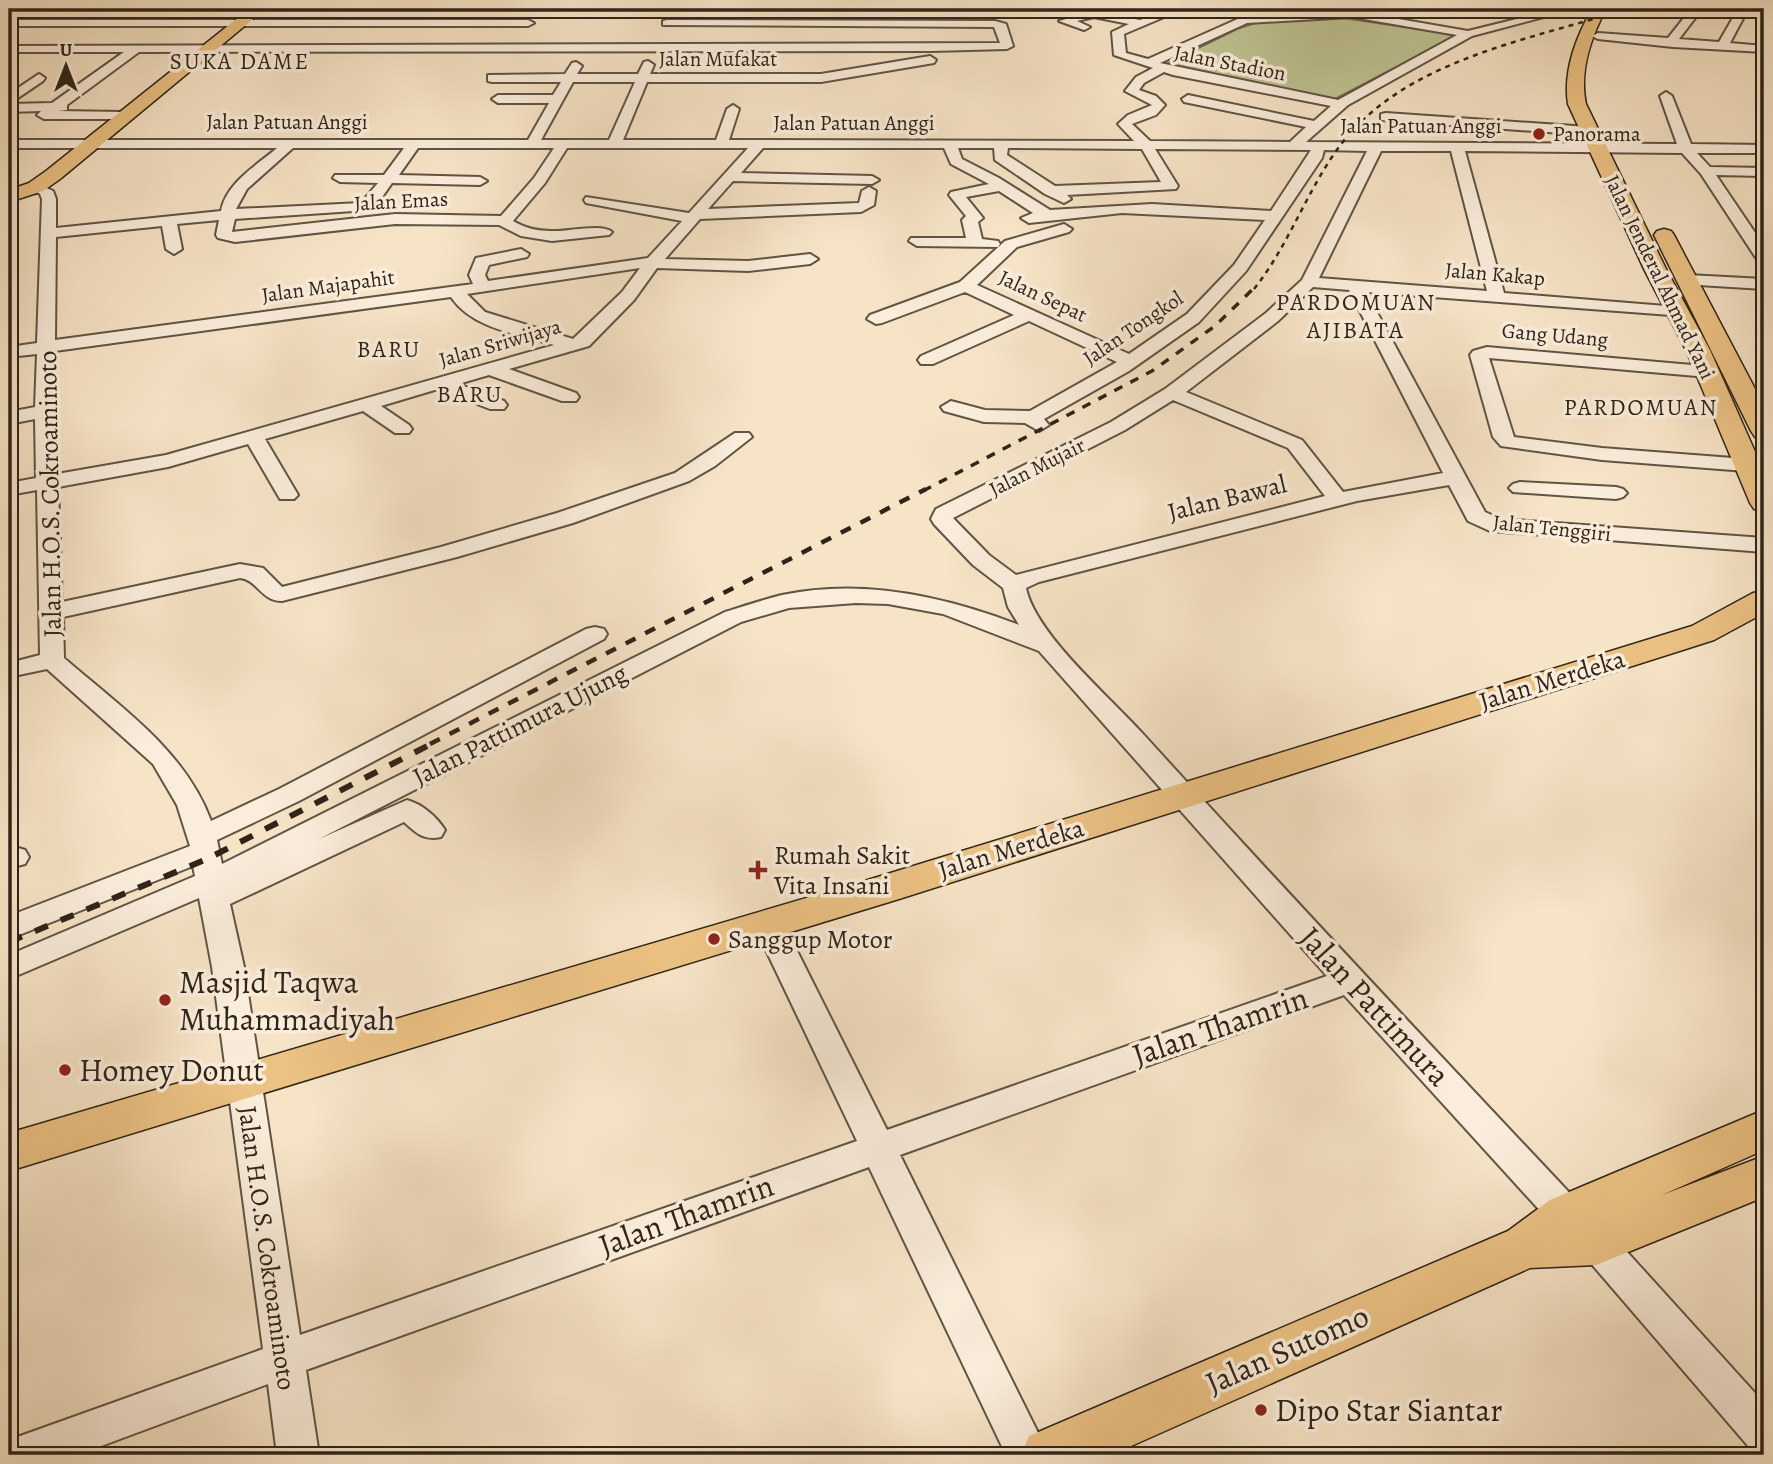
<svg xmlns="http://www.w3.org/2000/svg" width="1773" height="1464" font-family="Alegreya,serif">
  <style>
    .green { fill: #bfc393; stroke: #767456; stroke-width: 2 }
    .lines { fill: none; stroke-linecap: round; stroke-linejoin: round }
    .minor-casing { stroke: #605444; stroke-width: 4 }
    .major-casing { stroke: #2e2419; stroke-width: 3 }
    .minor { fill: #faeddb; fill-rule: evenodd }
    .major { fill: #ecc284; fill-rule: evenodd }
    .rail-far3 { stroke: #2e2419; stroke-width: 2.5; stroke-dasharray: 5 5; stroke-linecap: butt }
    .rail-far2 { stroke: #2e2419; stroke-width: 3.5; stroke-dasharray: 9 9; stroke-linecap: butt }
    .rail-far1 { stroke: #2e2419; stroke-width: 4.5; stroke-dasharray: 11 11; stroke-linecap: butt }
    .rail { stroke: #2e2419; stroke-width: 6; stroke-dasharray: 14 14; stroke-linecap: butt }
    .poi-dot { fill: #8f2418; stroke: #faeddb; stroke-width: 2.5 }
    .labels { text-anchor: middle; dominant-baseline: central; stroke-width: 7; stroke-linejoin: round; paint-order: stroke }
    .far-street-label { font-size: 21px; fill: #2e2419; stroke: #faeddb }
    .far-poi-label { font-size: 21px; fill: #2e2419; stroke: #faeddb; text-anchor: start }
    .far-neighbourhood-label { font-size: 23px; letter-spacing: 2px; fill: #2e2419; stroke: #faeddb }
    .far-quarter-label { font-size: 24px; letter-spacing: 2px; fill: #2e2419; stroke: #faeddb }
    .street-label { font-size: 26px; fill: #2e2419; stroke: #faeddb }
    .poi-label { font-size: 26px; fill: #2e2419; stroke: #faeddb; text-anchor: start }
    .near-poi-label { font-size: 32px; fill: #2e2419; stroke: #faeddb; text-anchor: start }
    .near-street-label { font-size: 32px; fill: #2e2419; stroke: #faeddb }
  </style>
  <rect width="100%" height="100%" fill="#f7e4c7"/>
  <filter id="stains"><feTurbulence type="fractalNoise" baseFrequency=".00286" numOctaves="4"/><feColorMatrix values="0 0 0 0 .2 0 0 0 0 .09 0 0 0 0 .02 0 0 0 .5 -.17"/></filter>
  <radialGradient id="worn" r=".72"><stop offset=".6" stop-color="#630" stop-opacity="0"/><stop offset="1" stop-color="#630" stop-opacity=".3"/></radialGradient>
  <path class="green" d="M1337,17L1458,35L1335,99L1175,69L1168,63L1237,29L1264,20Z"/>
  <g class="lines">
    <defs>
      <g id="minor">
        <path d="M1169,9H1183L1124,34L1126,53L1148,59L1240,18L1259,14L1352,11L1468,31L1557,9H1574L1472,36L1348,105L1306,142L1677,144L1660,96L1666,92L1672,96L1691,144L1764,145V153H1697L1710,167L1764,168V176L1716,175L1764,246V263L1758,261L1701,174L1682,153L1465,151L1504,293L1678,307L1687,312L1684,316L1366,292L1485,512L1500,519L1764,538V552L1490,531L1468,521L1449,485L1357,501L1039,582L1026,588C1035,634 1112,699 1144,735C1288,894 1433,1048 1580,1204L1585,1215L1580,1226L1567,1231L1554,1226L1344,995L900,1155L1049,1455H1006L869,1167L306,1370L319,1455H277L268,1384L77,1455H9V1440L263,1349L212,967L199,898L9,979V955L195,876L193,866L9,939V916L190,846L177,805L153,764L47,669L9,677V663L40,655L37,490L9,495V483L36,478L35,419L9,424V412L35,407L37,354L9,357V347L37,343L42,199L40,194L29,187L36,183L53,191L56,199V228L221,211C226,183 257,165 277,148H9V140H528L549,103H498L492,99L498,95H553L561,82H492L488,81V75L565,74L572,63L576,62L582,66L577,74H638L644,62L648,61L654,65L650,74H821L930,56L936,60L934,63L821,82H647L623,140H716L727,109L733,105L739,109L729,140L1134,141L1118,124L1128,115L1152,105L1125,91L1136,77L1153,68L1114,55L1112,32L1129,24L1094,17L1077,21L1090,27L1084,30L1059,21L1094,11L1140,20ZM1352,17L1457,35L1338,100L1160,63L1247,23ZM1164,72L1173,75L1331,106L1314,121L1188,95L1182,99L1184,102L1306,127L1290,142L1150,141L1132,124L1156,115L1165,105L1156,96L1139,90L1144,83ZM573,82H635L609,140H541ZM293,148H404L384,175H335L333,178L340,182L378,183L361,203L236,209L247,189ZM418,148H554L534,178L501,216L395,214L232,232L235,219L369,210L375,207L392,183L480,185L487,181L480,177L399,175ZM567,148H748L689,213L586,197L584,200L586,203L682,221L648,258L488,281L485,275L489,265L527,257L529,254L521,249L476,258L469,275L473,284L55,340L56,237L162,226L166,249L174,254L182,249L177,224L219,220L216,235L218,238L235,242L395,224L499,225L521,236L552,241L609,235L612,232C602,223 566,232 551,231C537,231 525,228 513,221L545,183ZM763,148H944L951,164L989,184L951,192L949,195L966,216L962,220L966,238H911L909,241L917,246L998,247L1000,244L998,241L982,239L978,222L983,218L966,197L999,191L1033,213L1021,218L1029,223L1122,213L1265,220L1234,265L1187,314L1129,354L977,285L1017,247L1069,232L1072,229L1064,224L1005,241L960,282L870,315L867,319L876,324L882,323L965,292L1014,315L921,356L918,360L921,364H933L1029,321L1117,362L1030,411L985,410L951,401L941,407L944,411L984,422L1025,423L1039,431L1049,425L1044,419L1129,371L1199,322L1246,271L1322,158L1324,150L1367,151L1302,280L1266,313L1165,389L1111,422L936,509L931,519L934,524L973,565L1003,588L1008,607L1019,625C944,596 862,578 782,595C762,600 744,606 725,612L222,864L217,840L299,801L604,639L607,634L604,629L595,627L586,629L279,789L211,821C185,750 119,706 64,658L63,617L240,578C258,580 261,601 282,601L457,557L573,523L689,481L715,466L752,437L749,433H735L675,473L557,513L441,547L282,587L263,568L240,564L62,602L58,487L168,467L248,444L280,499H294L298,495L265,439L363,411L395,433H409L412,429L409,425L381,406L438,389L490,409H504L507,405L504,401L458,384L489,375L562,401H576L579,397L576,393L509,369L589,346L634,300L657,268L748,271L810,264L818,259L810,254L748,261L665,259L700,219L861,212L874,205L876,191L869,187L862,191L859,203L708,209L733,181L872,184L879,180L872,176L741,173ZM958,148H994L995,160L1045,194L1064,203L1071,199L1067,195L1176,189L1178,186L1155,149L1311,150L1271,211L1152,204L1050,210L999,178L962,159ZM1008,148L1142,149L1161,182L1055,186L1007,155ZM1381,151H1451L1487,291L1319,278ZM640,268L622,292L573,339L485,312L467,294ZM1313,287L1349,290L1443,473L1343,492L1302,440L1186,392L1278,321ZM451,297C473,329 518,334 554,345L166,455L57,474L55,351ZM1173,400L1288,448L1325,496L1016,575L989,555L953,518L1125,430ZM856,603L888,604L943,614L1039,651L1327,976L887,1130L780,917L769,914L758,917L754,925L857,1141L300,1335L244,967L230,904L404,822C416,833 424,841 441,837L445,830C437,817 422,804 407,800L319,839L741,622L789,608Z"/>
        <path d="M1691,9H1702L1679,39L1719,42L1738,9H1748L1730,43L1764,46V52L1673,47L1598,39L1592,36L1598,33L1668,38Z"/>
        <path d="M9,20H528L534,23L528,26H9Z"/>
        <path d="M667,20L995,21L1006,24L1013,46L1007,49L931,51L139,52L67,105V110L58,111L123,112L128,113V119H44L37,115L41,111L9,112V104L52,103L124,52H9V46L1000,43L994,27L663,25V21Z"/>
        <path d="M39,74L45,78L43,81L9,104V94Z"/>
        <path d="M1386,113L1589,127L1596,131L1589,135L1381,120V114Z"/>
        <path d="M1688,275L1764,279V289L1682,284L1680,280L1682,276Z"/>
        <path d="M1487,347L1715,367L1717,371L1708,377L1489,358L1514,437L1602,448L1746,459L1753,461L1756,465L1753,469L1746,471L1602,460L1501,446L1493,437L1470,355L1473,351Z"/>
        <path d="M1520,482L1616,487L1623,489L1627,493L1623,497L1616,499L1513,492L1509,488L1513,484Z"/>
        <path d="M15,847L25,850L29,857L25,864L9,868V848Z"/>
        <path d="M1596,1227L1609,1232L1764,1403V1453L1749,1447L1583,1254L1577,1243L1583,1232Z"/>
      </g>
      <g id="major">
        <path d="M249,9H265L60,179L43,191L9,202V190L29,183L46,171Z"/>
        <path d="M1592,9H1606C1591,37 1579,72 1586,104L1666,269L1710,350L1764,472V511L1754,509L1750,503L1686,350L1644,269L1568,104C1563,72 1576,37 1592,9Z"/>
        <path d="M1664,229L1671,231L1674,235L1764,406V439L1755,437L1751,431L1654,235L1657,231Z"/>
        <path d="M1764,591V613L1714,640L899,899L9,1171V1133L871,879L1692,626L1753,593Z"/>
        <path d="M1764,1110V1150L1662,1195L1764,1156V1197L1596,1265L1530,1268L1111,1455H1021L1029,1436L1508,1231L1550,1200Z"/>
      </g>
    </defs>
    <use href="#minor" class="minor-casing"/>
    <use href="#major" class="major-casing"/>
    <use href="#minor" class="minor"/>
    <use href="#major" class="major"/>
    <path class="rail-far3" d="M1254,289C1289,245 1306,192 1339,147C1403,60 1529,40 1627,9"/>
    <path class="rail-far2" d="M923,491L1152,371L1215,326L1255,287"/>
    <path class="rail-far1" d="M430,744L926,489"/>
    <path class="rail" d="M9,942L207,859L433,743"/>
  </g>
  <g class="poi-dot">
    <circle cx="1539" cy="134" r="7"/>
    <path d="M754.5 859.5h7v7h7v7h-7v7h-7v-7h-7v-7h7z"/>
    <circle cx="714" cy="939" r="7"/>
    <circle cx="165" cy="1000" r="7"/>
    <circle cx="65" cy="1070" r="7"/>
    <circle cx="1261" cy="1410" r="7"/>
  </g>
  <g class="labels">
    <g class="far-street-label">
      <text x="718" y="59">Jalan Mufakat</text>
      <text transform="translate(1230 63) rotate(11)">Jalan Stadion</text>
      <text x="287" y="122">Jalan Patuan Anggi</text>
      <text x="854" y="123">Jalan Patuan Anggi</text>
      <text x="1421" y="126">Jalan Patuan Anggi</text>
      <text transform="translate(401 201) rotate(-3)">Jalan Emas</text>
      <text transform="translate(1495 274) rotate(5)">Jalan Kakap</text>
      <text transform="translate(1660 277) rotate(64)">Jalan Jenderal Ahmad Yani</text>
      <text transform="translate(328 286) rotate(-8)">Jalan Majapahit</text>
      <text transform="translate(1043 296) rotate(25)">Jalan Sepat</text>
      <text transform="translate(1133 328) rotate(-34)">Jalan Tongkol</text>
      <text transform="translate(1555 335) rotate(5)">Gang Udang</text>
      <text transform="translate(500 343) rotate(-16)">Jalan Sriwijaya</text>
      <text transform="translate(1037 467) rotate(-27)">Jalan Mujair</text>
      <text transform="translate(1552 528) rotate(6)">Jalan Tenggiri</text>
    </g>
    <g class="far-poi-label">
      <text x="1553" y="134">Panorama</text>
    </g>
    <g class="far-neighbourhood-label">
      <text x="240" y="61">SUKA DAME</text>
      <text x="389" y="349">BARU</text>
      <text x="1641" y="407">PARDOMUAN</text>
    </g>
    <g class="far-quarter-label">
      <text x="1356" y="302">PARDOMUAN<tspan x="1356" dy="28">AJIBATA</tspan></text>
      <text x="470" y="394">BARU</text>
    </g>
    <g class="street-label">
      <text transform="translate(50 494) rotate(-91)">Jalan H.O.S. Cokroaminoto</text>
      <text transform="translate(1227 498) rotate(-14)">Jalan Bawal</text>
      <text transform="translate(1552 680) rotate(-17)">Jalan Merdeka</text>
      <text transform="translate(520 725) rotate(-27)">Jalan Pattimura Ujung</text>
      <text transform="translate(1011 849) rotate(-17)">Jalan Merdeka</text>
      <text transform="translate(267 1248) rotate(82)">Jalan H.O.S. Cokroaminoto</text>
    </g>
    <g class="poi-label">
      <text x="774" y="855">Rumah Sakit<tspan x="774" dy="30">Vita Insani</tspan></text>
      <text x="728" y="939">Sanggup Motor</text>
    </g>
    <g class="near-poi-label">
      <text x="179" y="982">Masjid Taqwa<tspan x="179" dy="37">Muhammadiyah</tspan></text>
      <text x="79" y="1070">Homey Donut</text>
      <text x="1275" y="1410">Dipo Star Siantar</text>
    </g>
    <g class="near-street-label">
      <text transform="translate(1375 1006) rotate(47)">Jalan Pattimura</text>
      <text transform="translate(1220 1026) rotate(-19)">Jalan Thamrin</text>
      <text transform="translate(686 1215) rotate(-20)">Jalan Thamrin</text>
      <text transform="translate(1287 1349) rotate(-24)">Jalan Sutomo</text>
    </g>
  </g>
  <rect width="1773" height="1464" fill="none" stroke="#f7e4c7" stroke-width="35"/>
  <rect x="10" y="10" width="1752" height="1443" fill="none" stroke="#2e2419" stroke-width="3.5"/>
  <rect x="18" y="18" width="1738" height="1429" fill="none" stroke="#2e2419" stroke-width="2"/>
  <g transform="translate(66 66)" stroke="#faeddb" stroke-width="5" paint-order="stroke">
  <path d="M0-5L12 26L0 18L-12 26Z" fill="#2e2419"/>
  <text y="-10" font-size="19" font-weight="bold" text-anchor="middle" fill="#2e2419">U</text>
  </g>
  <rect width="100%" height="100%" filter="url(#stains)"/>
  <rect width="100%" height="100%" fill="url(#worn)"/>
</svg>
